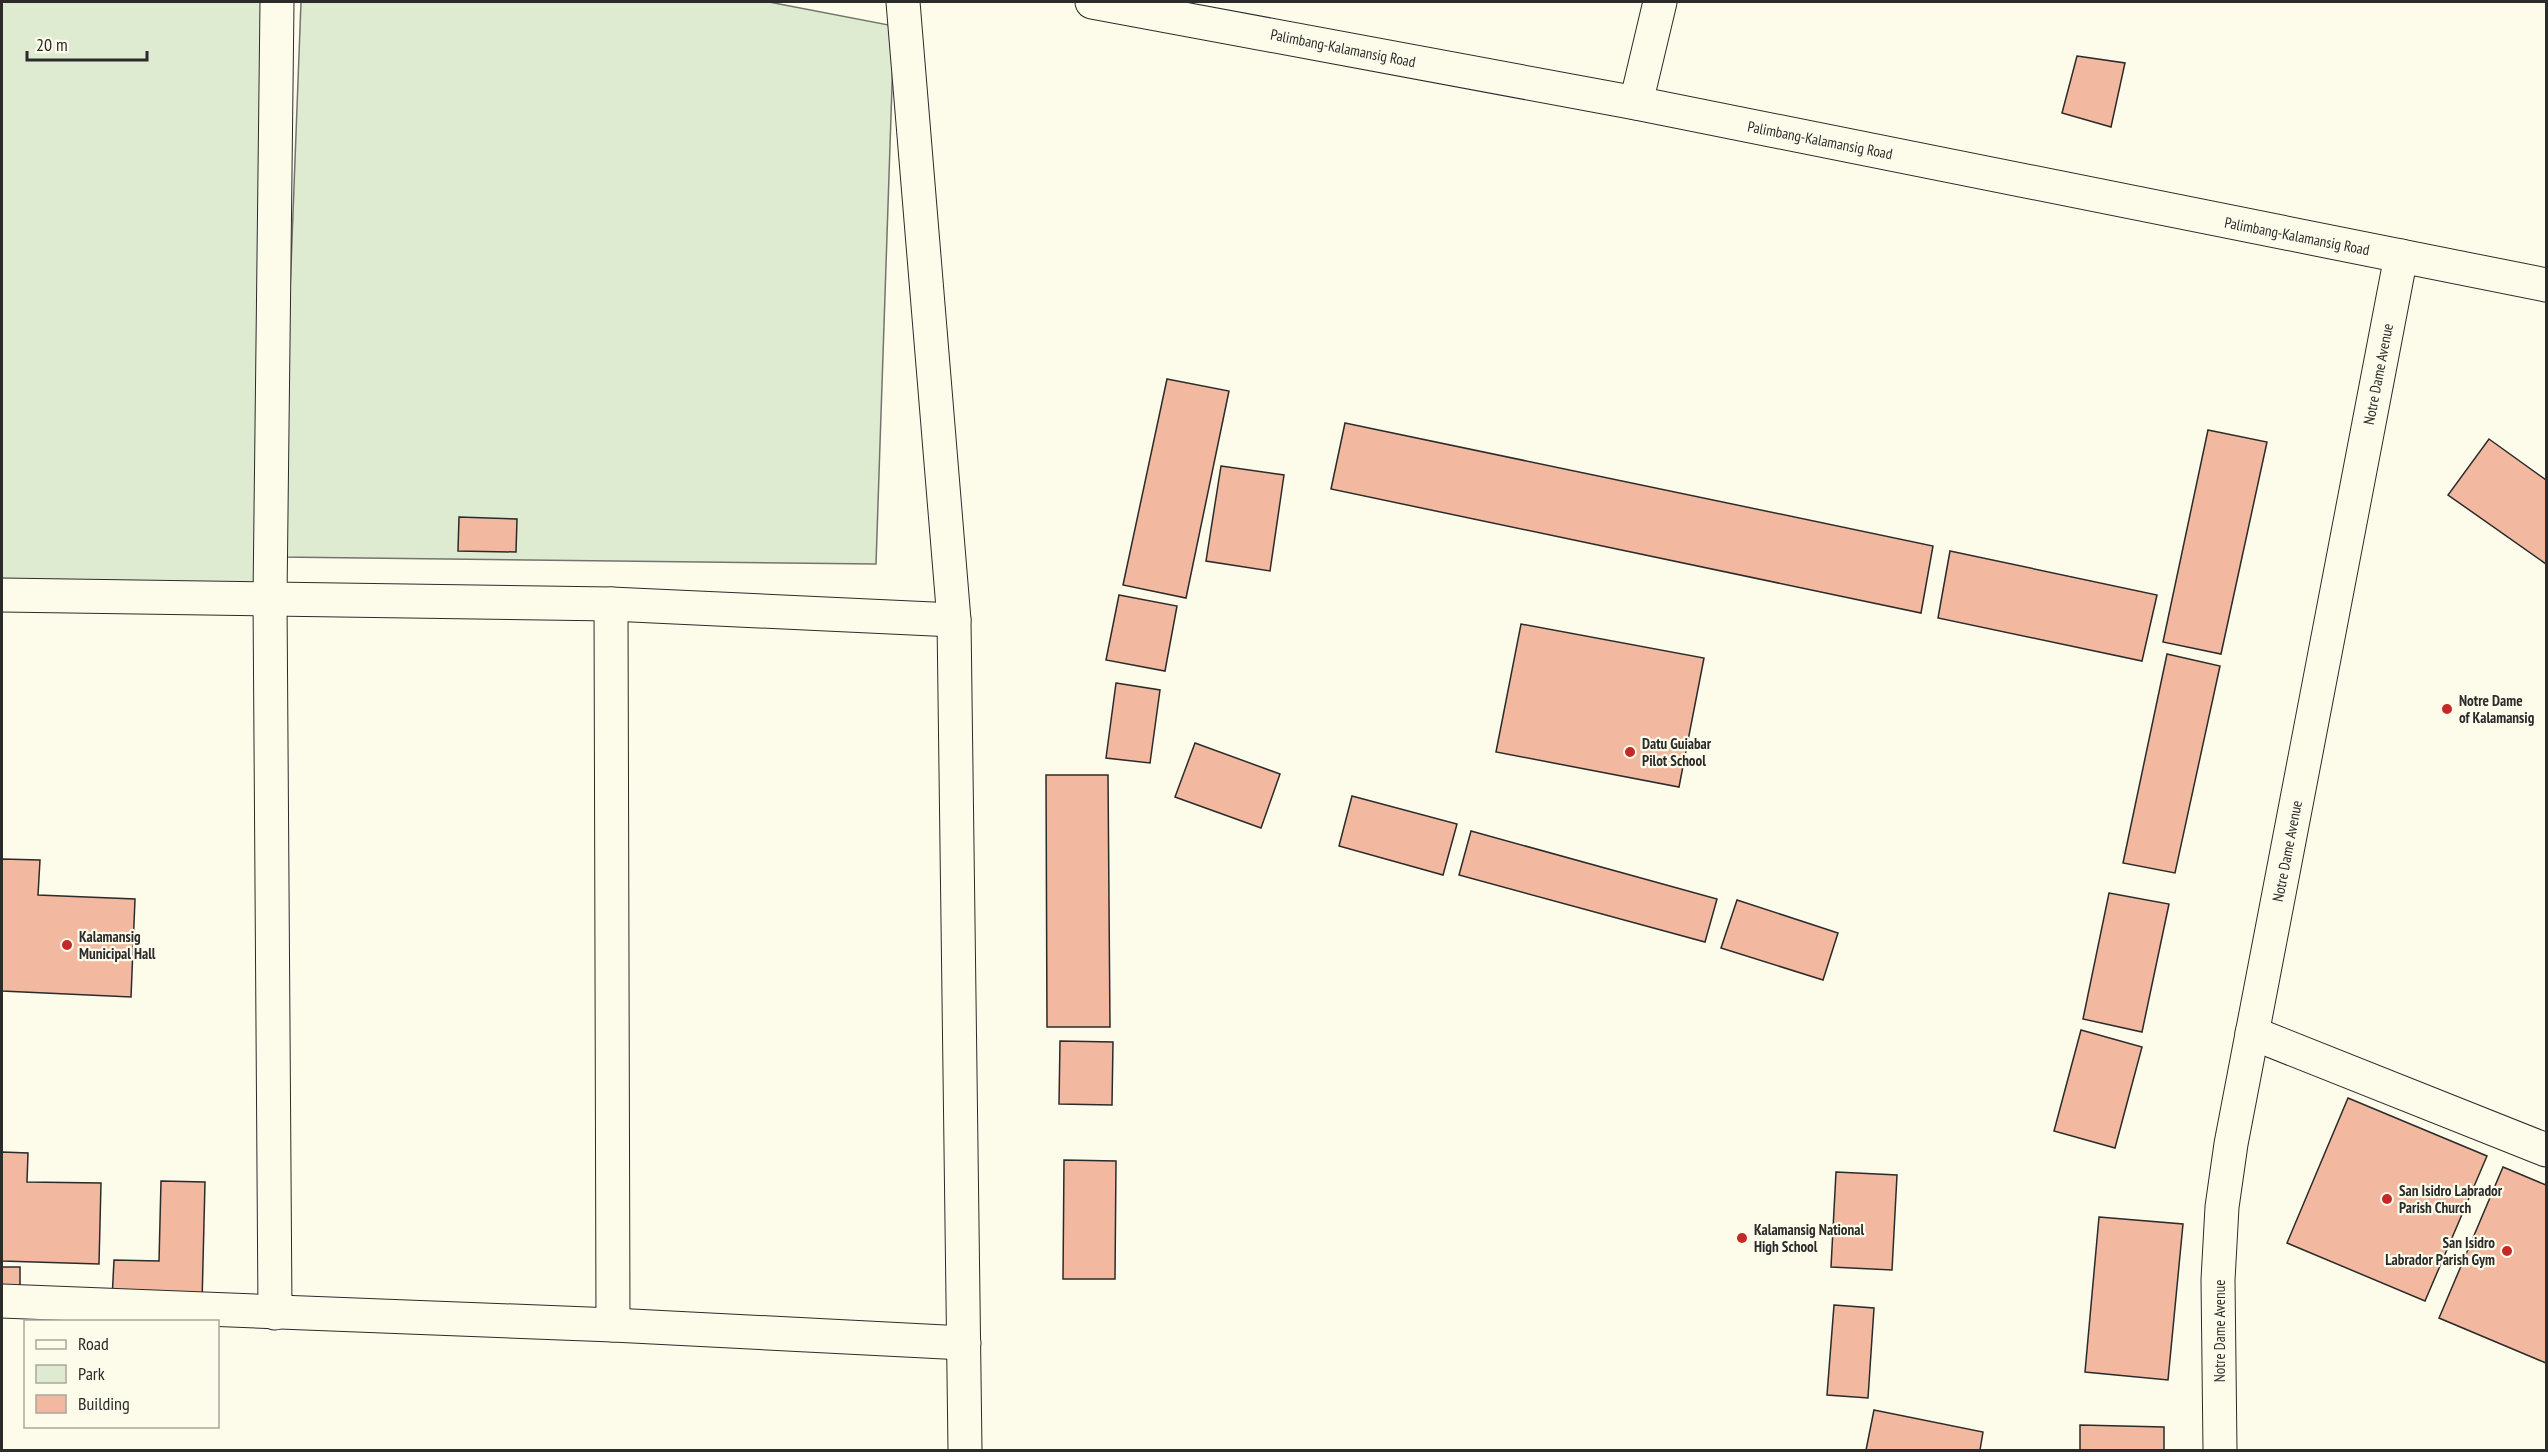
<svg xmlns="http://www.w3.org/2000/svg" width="2548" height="1452" font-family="'PT Sans Narrow',sans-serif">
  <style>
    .green { fill: #deebd1; stroke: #74746e; stroke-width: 1.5 }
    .building { fill: #f2b8a0; stroke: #2b2b2b; stroke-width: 1.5 }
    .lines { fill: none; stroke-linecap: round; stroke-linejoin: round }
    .minor-casing { stroke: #2b2b2b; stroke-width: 35 }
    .major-casing { stroke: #2b2b2b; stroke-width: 35 }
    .minor { stroke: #fdfbea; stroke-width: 33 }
    .major { stroke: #fdfbea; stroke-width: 33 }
    .poi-dot { fill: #c62828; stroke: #fdfbea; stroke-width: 2 }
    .labels { text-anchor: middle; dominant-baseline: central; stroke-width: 4.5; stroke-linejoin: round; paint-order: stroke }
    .street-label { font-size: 15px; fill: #2b2b2b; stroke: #fdfbea }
    .poi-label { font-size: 15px; font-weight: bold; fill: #2b2b2b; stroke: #fdfbea; text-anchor: start }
  </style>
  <rect width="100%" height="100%" fill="#fdfbea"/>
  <g class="green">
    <path d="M2,2H267L260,585L2,582Z"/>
    <path d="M301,2H769L894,26L876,564L280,557Z"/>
  </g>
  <g class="building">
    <path d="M2077,56L2125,63L2111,127L2062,113Z"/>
    <path d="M1167,379L1229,391L1186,598L1123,585Z"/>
    <path d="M1345,423L1933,546L1921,613L1331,489Z"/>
    <path d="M2208,430L2267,442L2221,654L2163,642Z"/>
    <path d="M2489,439L2546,480V564L2448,495Z"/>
    <path d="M1221,466L1284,475L1270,571L1206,561Z"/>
    <path d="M459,517L517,519L516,552L458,551Z"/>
    <path d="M1950,551L2157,595L2142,661L1938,618Z"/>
    <path d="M1119,595L1177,606L1165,671L1106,660Z"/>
    <path d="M1521,624L1704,658L1679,787L1496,752Z"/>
    <path d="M2167,654L2220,666L2175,873L2123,863Z"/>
    <path d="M1116,683L1160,690L1150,763L1106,758Z"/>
    <path d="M1195,743L1280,774L1261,828L1175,797Z"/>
    <path d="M1046,775H1108L1110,1027H1047Z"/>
    <path d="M1352,796L1457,824L1443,875L1339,846Z"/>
    <path d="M1471,831L1717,899L1705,942L1459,875Z"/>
    <path d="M2,859L40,860L38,895L135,899L131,997L2,991Z"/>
    <path d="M2109,893L2169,904L2142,1032L2083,1019Z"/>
    <path d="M1737,900L1838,933L1823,980L1721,948Z"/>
    <path d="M2081,1030L2142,1047L2115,1148L2054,1131Z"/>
    <path d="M1060,1041L1113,1042L1112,1105L1059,1104Z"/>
    <path d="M2348,1098L2487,1156L2425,1301L2287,1243Z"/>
    <path d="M2,1152L28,1153L27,1182L101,1183L99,1264L2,1261Z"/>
    <path d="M1064,1160L1116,1161L1115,1279H1063Z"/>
    <path d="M2503,1167L2546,1185V1363L2439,1318Z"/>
    <path d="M1836,1172L1897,1175L1892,1270L1831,1267Z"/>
    <path d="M161,1181L205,1182L202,1303L112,1300L114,1260L159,1261Z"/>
    <path d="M2099,1217L2183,1224L2168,1380L2085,1372Z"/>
    <rect x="2" y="1267" width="18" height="33"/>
    <path d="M1834,1305L1874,1308L1868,1398L1827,1395Z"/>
    <path d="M1874,1410L1983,1432L1980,1450H1866Z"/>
    <path d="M2080,1425L2164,1427V1450H2080Z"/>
  </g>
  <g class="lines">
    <defs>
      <g id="minor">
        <path d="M903,2L954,620L965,1450"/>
        <path d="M1636,103L1660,2"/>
        <path d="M2,595L611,604L954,620"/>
        <path d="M611,604L613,1325"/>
        <path d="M2252,1033L2546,1150"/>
        <path d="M2,1301L613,1325L964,1343"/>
        <path d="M275,1313L270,599L277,2"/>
        <path d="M2220,1450L2218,1280L2222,1207L2231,1144L2401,256"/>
      </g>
      <path id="major" d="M1092,2L1636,103L2546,285"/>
    </defs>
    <use href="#minor" class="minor-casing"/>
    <use href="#major" class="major-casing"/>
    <use href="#minor" class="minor"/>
    <use href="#major" class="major"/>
  </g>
  <g class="poi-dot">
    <circle cx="2447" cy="709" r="6"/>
    <circle cx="1630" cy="752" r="6"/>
    <circle cx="67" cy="945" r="6"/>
    <circle cx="2387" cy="1199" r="6"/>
    <circle cx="1742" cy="1238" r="6"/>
    <circle cx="2507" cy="1251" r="6"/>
  </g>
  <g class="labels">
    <g class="street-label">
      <text transform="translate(1343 48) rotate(11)">Palimbang-Kalamansig Road</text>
      <text transform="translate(1820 140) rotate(11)">Palimbang-Kalamansig Road</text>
      <text transform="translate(2297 236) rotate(11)">Palimbang-Kalamansig Road</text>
      <text transform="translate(2378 374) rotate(-79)">Notre Dame Avenue</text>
      <text transform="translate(2287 851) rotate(-79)">Notre Dame Avenue</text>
      <text transform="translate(2219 1331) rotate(-90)">Notre Dame Avenue</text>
    </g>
    <g class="poi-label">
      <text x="2459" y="700">Notre Dame<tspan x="2459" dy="17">of Kalamansig</tspan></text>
      <text x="1642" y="743">Datu Guiabar<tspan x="1642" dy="17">Pilot School</tspan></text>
      <text x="79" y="936">Kalamansig<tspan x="79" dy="17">Municipal Hall</tspan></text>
      <text x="2399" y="1190">San Isidro Labrador<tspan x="2399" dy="17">Parish Church</tspan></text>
      <text x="1754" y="1229">Kalamansig National<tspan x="1754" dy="17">High School</tspan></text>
      <text x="2495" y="1242" text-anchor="end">San Isidro<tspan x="2495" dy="17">Labrador Parish Gym</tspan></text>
    </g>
  </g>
  <rect width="2548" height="1452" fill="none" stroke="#2b2b2b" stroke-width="6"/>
  <rect x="24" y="1320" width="195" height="108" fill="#fdfbea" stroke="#a9a89e" stroke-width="1.5"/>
  <rect x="36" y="1340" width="30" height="9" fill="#fdfbea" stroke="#a9a89e" stroke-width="1.5"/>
  <text x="78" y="1350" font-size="18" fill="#2b2b2b">Road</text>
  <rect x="36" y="1365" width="30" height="18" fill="#deebd1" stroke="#a9a89e" stroke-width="1.5"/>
  <text x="78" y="1380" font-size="18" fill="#2b2b2b">Park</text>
  <rect x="36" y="1395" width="30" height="18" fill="#f2b8a0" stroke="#a9a89e" stroke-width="1.5"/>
  <text x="78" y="1410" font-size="18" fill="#2b2b2b">Building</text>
  <path d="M27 51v9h120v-9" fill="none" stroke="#2b2b2b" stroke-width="3"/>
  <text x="36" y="51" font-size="18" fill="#2b2b2b" stroke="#fdfbea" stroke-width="4.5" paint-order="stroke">20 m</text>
</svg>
